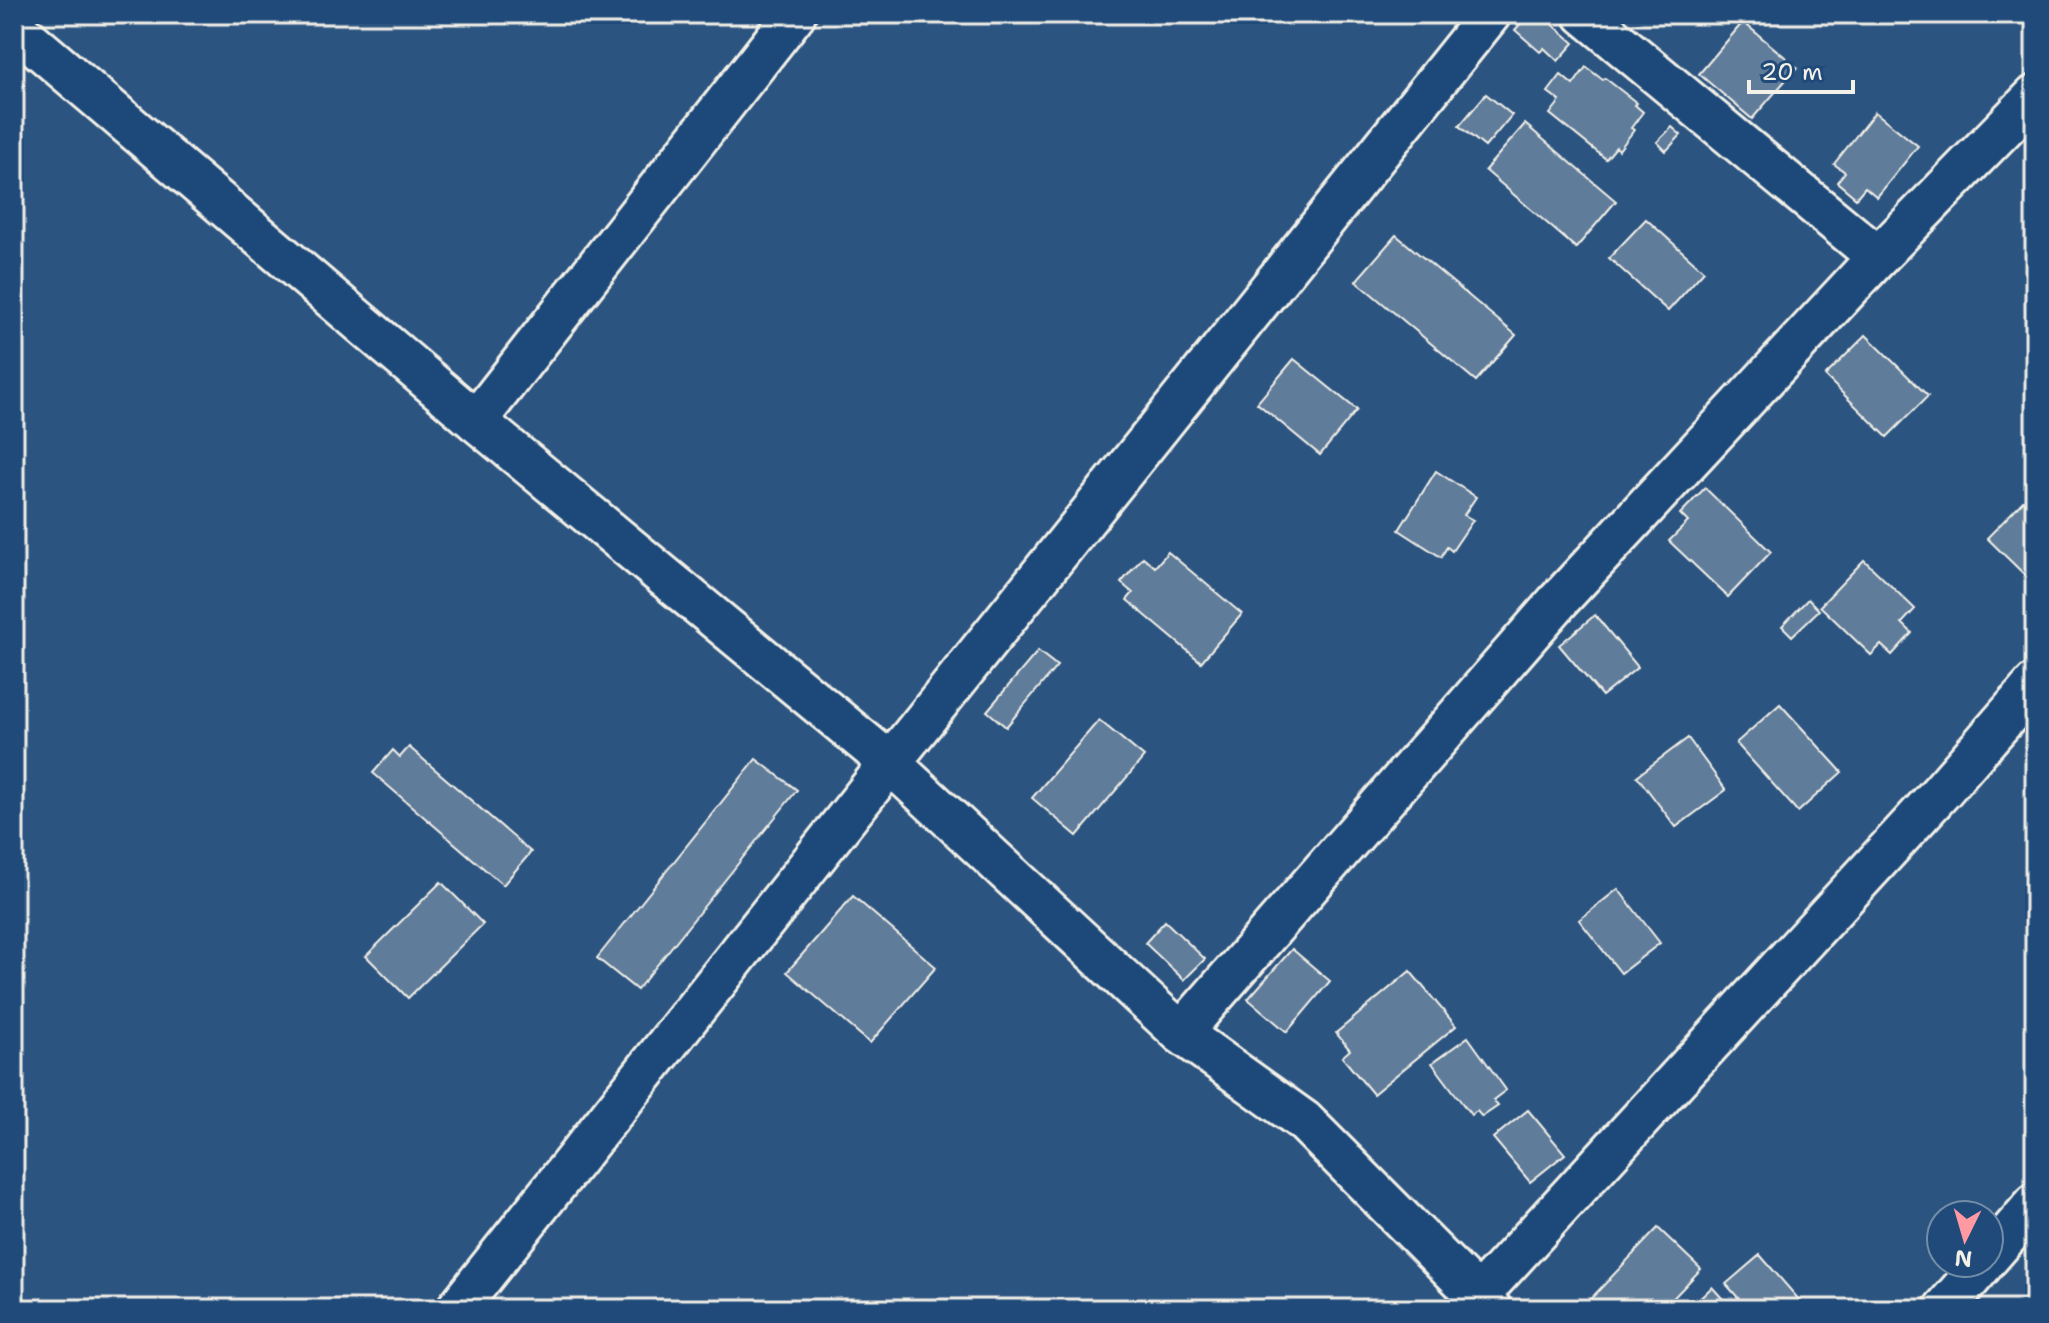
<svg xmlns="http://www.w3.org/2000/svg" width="2049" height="1323" font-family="'Shantell Sans',sans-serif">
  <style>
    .building { fill: #5e7b9a; stroke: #f4f1e8; stroke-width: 2 }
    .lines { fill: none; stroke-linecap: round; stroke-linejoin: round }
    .minor-casing { stroke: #f4f1e8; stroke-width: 46 }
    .minor { stroke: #1f4a7a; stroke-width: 40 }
  </style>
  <rect width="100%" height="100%" fill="#2c5481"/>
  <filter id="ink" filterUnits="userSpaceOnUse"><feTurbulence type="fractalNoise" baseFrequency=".0125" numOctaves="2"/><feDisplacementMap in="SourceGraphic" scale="16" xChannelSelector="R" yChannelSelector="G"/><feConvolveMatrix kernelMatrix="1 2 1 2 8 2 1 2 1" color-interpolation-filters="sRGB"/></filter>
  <g filter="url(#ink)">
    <g class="building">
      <path d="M1529,14H1541L1574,43L1558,61L1544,48L1540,52L1515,30Z"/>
      <path d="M1743,22L1797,67L1752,119L1699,74Z"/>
      <path d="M1586,67L1603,80L1605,78L1637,103L1635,105L1643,112L1631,128L1634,130L1619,150L1616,147L1606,159L1550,114L1560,101L1548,92L1561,75L1573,85Z"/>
      <path d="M1486,94L1512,115L1485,147L1459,126Z"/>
      <path d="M1875,112L1918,146L1877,197L1865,187L1856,198L1837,182L1845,172L1834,164Z"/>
      <path d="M1525,124L1616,201L1576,248L1485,170Z"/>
      <path d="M1672,127L1681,135L1666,151L1657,142Z"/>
      <path d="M1646,219L1704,271L1668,311L1609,258Z"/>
      <path d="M1396,235L1516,335L1476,381L1356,281Z"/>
      <path d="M1866,335L1928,396L1887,437L1825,376Z"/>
      <path d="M1294,359L1357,410L1320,455L1257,403Z"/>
      <path d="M1436,471L1476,497L1464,515L1473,520L1452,551L1447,547L1441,557L1399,530Z"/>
      <path d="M1705,488L1771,552L1728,597L1669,541L1688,522L1680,514Z"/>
      <path d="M2034,490L2035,579L2032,582L1987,538Z"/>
      <path d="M1168,552L1242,614L1201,662L1127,600L1133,593L1121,583L1143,557L1155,567Z"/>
      <path d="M1864,560L1915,609L1902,623L1912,633L1892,655L1881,645L1871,655L1820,606Z"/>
      <path d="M1808,599L1819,610L1792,636L1782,626Z"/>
      <path d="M1595,615L1638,667L1602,696L1559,645Z"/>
      <path d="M1038,651L1057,666L1006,727L987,711Z"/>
      <path d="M1780,704L1842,772L1798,812L1736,743Z"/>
      <path d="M1099,720L1144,757L1077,836L1032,798Z"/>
      <path d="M1688,738L1726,790L1676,827L1637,776Z"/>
      <path d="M409,747L531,852L503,885L373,773L393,750L400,757Z"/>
      <path d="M756,759L797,790L637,990L597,958Z"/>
      <path d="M441,882L483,924L408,998L366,956Z"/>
      <path d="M1618,889L1660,943L1621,973L1579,920Z"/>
      <path d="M853,896L936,967L870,1043L787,972Z"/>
      <path d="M1165,921L1205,959L1184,980L1145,943Z"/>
      <path d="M1292,949L1330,981L1287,1032L1248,999Z"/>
      <path d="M1410,971L1456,1026L1373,1094L1342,1057L1350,1050L1336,1033Z"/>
      <path d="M1468,1037L1506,1090L1493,1100L1498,1106L1482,1117L1477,1111L1471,1115L1432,1063Z"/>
      <path d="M1528,1110L1565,1154L1530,1182L1493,1138Z"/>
      <path d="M1658,1228L1701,1269L1663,1309H1581Z"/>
      <path d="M1760,1255L1807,1309H1748L1726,1284Z"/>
      <path d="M1712,1287L1732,1309H1689Z"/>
    </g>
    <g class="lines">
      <defs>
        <g id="minor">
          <path d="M1584,14L1878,257"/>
          <path d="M14,27L476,421L890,763L1181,1033L1304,1121L1491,1309"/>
          <path d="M476,421L795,14"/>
          <path d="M1181,1033L1559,600L1878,257L2035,96"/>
          <path d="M1989,1257L2035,1204"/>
          <path d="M1478,1296L1940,793L2035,684"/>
          <path d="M457,1309L890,763L1490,14"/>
          <path d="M1944,1309L1984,1263"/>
        </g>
      </defs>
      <use href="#minor" class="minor-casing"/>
      <use href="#minor" class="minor"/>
    </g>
  </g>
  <rect width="2049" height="1323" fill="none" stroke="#1f4a7a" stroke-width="48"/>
  <rect x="24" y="24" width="2001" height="1275" fill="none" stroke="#f4f1e8" stroke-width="3" filter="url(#ink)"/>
  <g transform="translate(1965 1239) rotate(185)"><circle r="38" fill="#1f4a7a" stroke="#748da6" stroke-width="2"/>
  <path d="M0-6L14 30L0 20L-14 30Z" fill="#ff9aa2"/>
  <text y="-12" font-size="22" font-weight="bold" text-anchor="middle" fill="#f4f1e8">N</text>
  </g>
  <path d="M1749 80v12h104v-12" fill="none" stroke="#f4f1e8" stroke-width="4"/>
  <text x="1761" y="80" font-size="24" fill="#f4f1e8" stroke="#1f4a7a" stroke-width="6" paint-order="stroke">20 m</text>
</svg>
